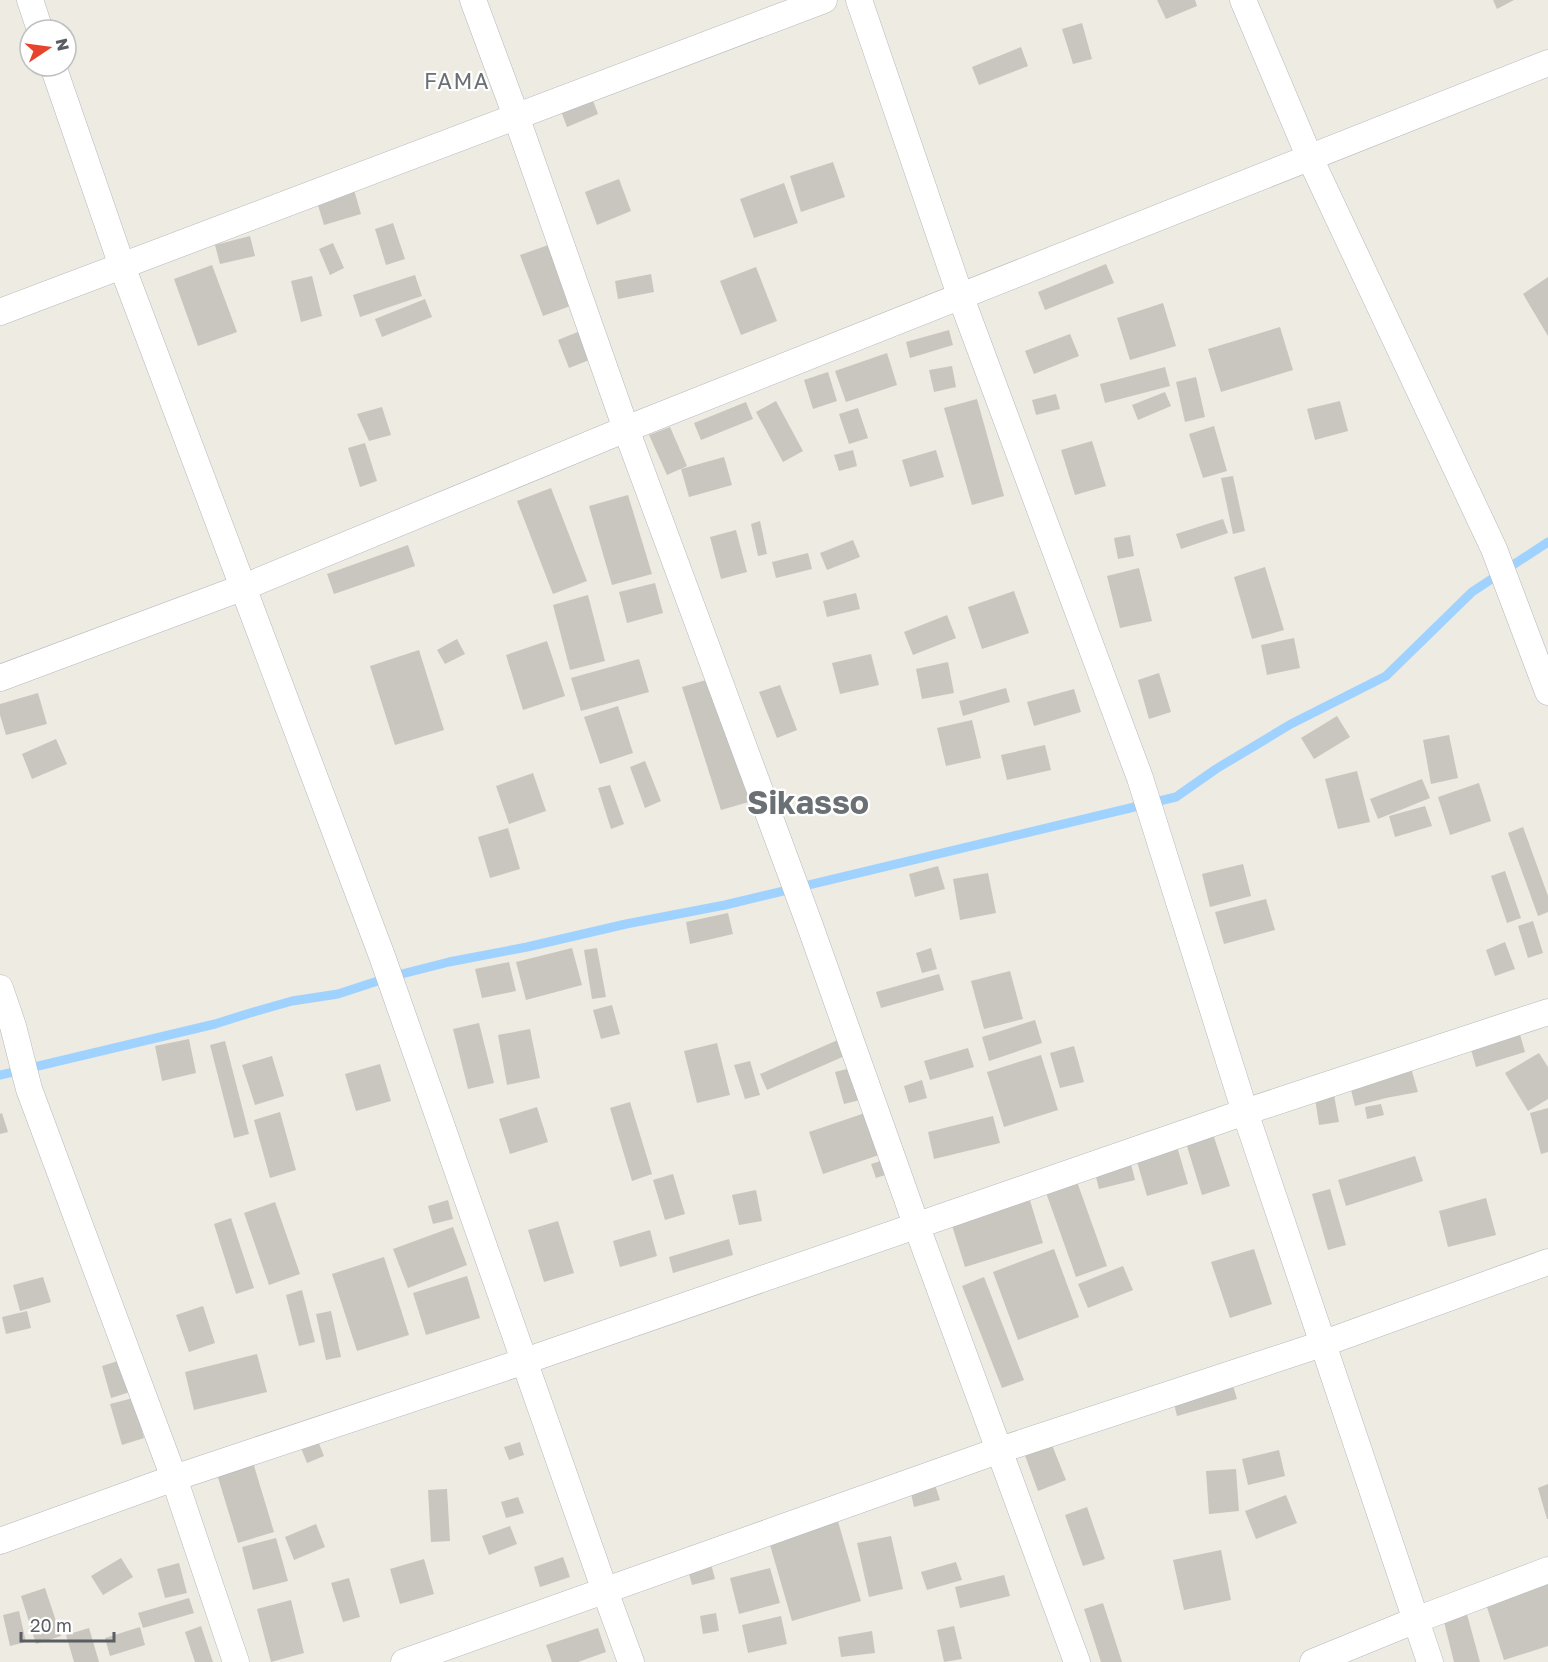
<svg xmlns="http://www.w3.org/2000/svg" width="1548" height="1662" font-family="'Golos Text',sans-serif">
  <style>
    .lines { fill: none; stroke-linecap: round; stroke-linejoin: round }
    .stream { stroke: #a0d2ff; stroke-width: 9 }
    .building { fill: #c8c6bf }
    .minor-casing { stroke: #b5b8bc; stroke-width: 27 }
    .minor { stroke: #fff; stroke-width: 26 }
    .labels { text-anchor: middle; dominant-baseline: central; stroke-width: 4.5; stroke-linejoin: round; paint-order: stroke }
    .quarter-label { font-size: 22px; letter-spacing: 1.5px; fill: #6b7075; stroke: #fff }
    .town-label { font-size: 32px; font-weight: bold; fill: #6b7075; stroke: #fff }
  </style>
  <rect width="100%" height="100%" fill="#edebe2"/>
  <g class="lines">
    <path class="stream" d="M0,1075L215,1024L250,1013L292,1001L338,994L390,977L449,962L527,947L626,924L725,905L1176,797L1216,769L1291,724L1386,676L1472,592L1548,542"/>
  </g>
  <g class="building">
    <path d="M1157,0H1195L1197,6L1166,19Z"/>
    <path d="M1493,0H1514L1497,9Z"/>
    <path d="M1082,23L1092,59L1073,64L1062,29Z"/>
    <path d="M1021,47L1028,66L979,85L972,67Z"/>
    <path d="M592,98L598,114L567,127L561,111Z"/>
    <path d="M833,162L845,197L801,212L790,176Z"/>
    <path d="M619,179L631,211L597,225L585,192Z"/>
    <path d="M784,183L798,223L754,238L740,199Z"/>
    <path d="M354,190L361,214L324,225L317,202Z"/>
    <path d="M393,223L405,259L386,265L375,229Z"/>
    <path d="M250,236L255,256L220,264L215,245Z"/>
    <path d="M333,243L344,268L330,275L319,249Z"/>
    <path d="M554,243L576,304L543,316L520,255Z"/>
    <path d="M1106,264L1114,283L1045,310L1038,292Z"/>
    <path d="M212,265L237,332L198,346L174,279Z"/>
    <path d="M756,267L777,321L741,335L720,281Z"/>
    <path d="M651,274L654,292L618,299L615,281Z"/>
    <path d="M415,275L422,296L360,317L353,295Z"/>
    <path d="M312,276L322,316L301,322L291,281Z"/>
    <path d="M1548,277V336L1523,294Z"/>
    <path d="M425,299L432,317L382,337L375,319Z"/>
    <path d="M1163,303L1176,346L1130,360L1117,318Z"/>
    <path d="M1280,327L1293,370L1221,392L1208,349Z"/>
    <path d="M585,329L597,357L569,368L558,340Z"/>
    <path d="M949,330L953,345L910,358L906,342Z"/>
    <path d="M1070,334L1079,356L1034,374L1025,351Z"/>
    <path d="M887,353L897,385L846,402L835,371Z"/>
    <path d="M952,366L956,387L934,392L929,370Z"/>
    <path d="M1165,367L1170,386L1105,403L1100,384Z"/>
    <path d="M828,372L837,401L813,409L804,380Z"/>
    <path d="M1196,377L1205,417L1185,422L1176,382Z"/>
    <path d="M1165,392L1171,406L1138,420L1132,405Z"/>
    <path d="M1056,394L1060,409L1036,415L1032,400Z"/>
    <path d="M977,399L1004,496L972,505L944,408Z"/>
    <path d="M776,401L803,451L783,462L756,412Z"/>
    <path d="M1340,401L1348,431L1315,440L1307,409Z"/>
    <path d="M746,402L753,419L701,440L694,423Z"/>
    <path d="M382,407L391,435L369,441L357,414Z"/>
    <path d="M858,408L868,438L849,444L839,414Z"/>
    <path d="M1214,426L1227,471L1203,478L1189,434Z"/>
    <path d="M670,427L687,466L667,475L649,435Z"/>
    <path d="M1092,441L1106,486L1075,495L1061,450Z"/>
    <path d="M365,443L377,481L360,487L348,448Z"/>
    <path d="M853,450L857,466L839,471L834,455Z"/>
    <path d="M936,450L944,477L910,487L902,460Z"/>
    <path d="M724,457L732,485L689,497L681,469Z"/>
    <path d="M1233,476L1245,531L1233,534L1221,478Z"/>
    <path d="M551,488L587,581L553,594L517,501Z"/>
    <path d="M628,495L652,574L612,585L589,506Z"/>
    <path d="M1223,519L1228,533L1181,549L1176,534Z"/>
    <path d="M760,521L767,554L758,556L751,524Z"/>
    <path d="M736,530L747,572L721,579L710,537Z"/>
    <path d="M1130,535L1134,556L1118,559L1114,538Z"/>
    <path d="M853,540L860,557L827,570L820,553Z"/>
    <path d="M408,545L415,566L334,594L327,574Z"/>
    <path d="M808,553L812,569L776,578L772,562Z"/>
    <path d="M1265,567L1284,630L1252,639L1234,577Z"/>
    <path d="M1139,568L1152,621L1120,628L1107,576Z"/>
    <path d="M655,583L663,613L627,623L619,592Z"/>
    <path d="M1014,591L1029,633L982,649L968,607Z"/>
    <path d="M856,593L860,609L827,617L823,601Z"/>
    <path d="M588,595L605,661L570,670L553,605Z"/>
    <path d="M947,615L956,638L913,655L904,632Z"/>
    <path d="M1294,638L1300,668L1267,675L1261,645Z"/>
    <path d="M457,639L465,654L445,664L437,650Z"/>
    <path d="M547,641L565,696L523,710L506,655Z"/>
    <path d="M419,650L444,730L395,745L370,666Z"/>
    <path d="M871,654L879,685L840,694L832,663Z"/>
    <path d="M639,659L649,692L581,711L571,678Z"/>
    <path d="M948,662L954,693L922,699L916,669Z"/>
    <path d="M1159,673L1171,712L1149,719L1138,680Z"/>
    <path d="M713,678L752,801L721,810L682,687Z"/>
    <path d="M780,685L797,730L777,738L759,692Z"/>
    <path d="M1006,688L1010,702L963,716L959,701Z"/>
    <path d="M1074,689L1081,712L1034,726L1027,702Z"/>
    <path d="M38,693L47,724L6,735L0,715V704Z"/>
    <path d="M618,706L633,753L600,764L584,717Z"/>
    <path d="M1337,716L1350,737L1314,759L1301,738Z"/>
    <path d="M972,720L981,758L946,766L937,728Z"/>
    <path d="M1449,735L1458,778L1431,784L1423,740Z"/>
    <path d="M56,739L67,764L32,779L22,754Z"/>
    <path d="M1045,745L1051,770L1007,780L1001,755Z"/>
    <path d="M645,761L661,801L645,808L630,767Z"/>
    <path d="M1357,771L1370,822L1338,829L1325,779Z"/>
    <path d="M533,773L546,811L509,824L496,786Z"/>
    <path d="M1422,779L1430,798L1378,819L1370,799Z"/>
    <path d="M1479,783L1491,821L1450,835L1438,797Z"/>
    <path d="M610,785L624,824L611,829L598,788Z"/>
    <path d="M1425,806L1432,826L1395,837L1389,816Z"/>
    <path d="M1523,827L1548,896V912L1538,916L1508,833Z"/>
    <path d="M508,828L520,869L490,878L478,837Z"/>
    <path d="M1243,864L1251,896L1210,907L1202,874Z"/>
    <path d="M938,866L945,889L915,897L909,874Z"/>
    <path d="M1505,871L1521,918L1507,923L1491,876Z"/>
    <path d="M988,873L996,913L960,920L953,879Z"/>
    <path d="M1266,899L1275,930L1224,944L1215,912Z"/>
    <path d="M728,913L733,934L690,944L686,922Z"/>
    <path d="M1533,921L1543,953L1528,958L1518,926Z"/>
    <path d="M1505,942L1515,969L1495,976L1486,950Z"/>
    <path d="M572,948L582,985L526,1000L516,962Z"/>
    <path d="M597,948L606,997L592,999L584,950Z"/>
    <path d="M931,948L937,969L922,973L916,953Z"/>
    <path d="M509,962L516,991L482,998L475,969Z"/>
    <path d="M1010,971L1023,1019L984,1029L971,981Z"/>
    <path d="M939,974L944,990L881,1008L876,992Z"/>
    <path d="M612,1005L620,1034L601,1039L593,1010Z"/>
    <path d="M1035,1020L1042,1043L989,1061L982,1037Z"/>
    <path d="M479,1023L494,1083L468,1089L453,1029Z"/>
    <path d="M530,1029L540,1078L507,1085L498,1035Z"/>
    <path d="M1519,1031L1525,1052L1476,1067L1470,1046Z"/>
    <path d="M189,1039L196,1073L162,1081L155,1046Z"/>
    <path d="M840,1039L847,1055L767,1090L760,1074Z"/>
    <path d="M225,1041L249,1134L234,1138L210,1045Z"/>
    <path d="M717,1043L730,1095L697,1103L684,1051Z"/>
    <path d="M1074,1046L1084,1082L1060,1088L1050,1053Z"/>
    <path d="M968,1048L974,1067L930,1080L924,1061Z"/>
    <path d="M1539,1053L1548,1067V1099L1528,1111L1505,1073Z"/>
    <path d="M1041,1055L1058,1110L1004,1127L987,1072Z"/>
    <path d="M272,1056L284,1096L255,1105L242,1065Z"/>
    <path d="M750,1061L760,1095L745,1099L734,1065Z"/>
    <path d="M380,1064L391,1101L356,1111L345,1074Z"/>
    <path d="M855,1067L864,1099L844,1104L835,1072Z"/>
    <path d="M1411,1068L1418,1092L1386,1098L1355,1106L1350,1086Z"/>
    <path d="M922,1080L927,1098L909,1103L904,1086Z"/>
    <path d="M1334,1095L1339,1122L1319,1125L1315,1098Z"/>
    <path d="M630,1102L652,1174L632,1181L610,1108Z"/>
    <path d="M1381,1104L1384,1115L1367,1119L1365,1107Z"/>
    <path d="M537,1107L548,1142L510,1154L499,1119Z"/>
    <path d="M1548,1108V1152L1541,1154L1530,1113Z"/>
    <path d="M280,1112L296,1170L270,1178L254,1120Z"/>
    <path d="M2,1113L8,1132L0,1134V1114Z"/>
    <path d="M865,1113L879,1155L823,1174L809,1132Z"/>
    <path d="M993,1116L1000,1143L934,1159L928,1132Z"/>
    <path d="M1213,1134L1230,1186L1202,1195L1186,1143Z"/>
    <path d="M1176,1143L1188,1184L1147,1196L1135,1155Z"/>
    <path d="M1415,1156L1423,1181L1346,1206L1338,1180Z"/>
    <path d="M884,1160L888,1174L876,1178L871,1164Z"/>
    <path d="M1130,1160L1135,1180L1099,1189L1094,1169Z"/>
    <path d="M673,1174L685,1214L665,1220L653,1180Z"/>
    <path d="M1075,1176L1107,1266L1076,1277L1044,1187Z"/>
    <path d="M1330,1189L1346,1245L1328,1250L1312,1194Z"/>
    <path d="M756,1190L762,1221L739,1225L732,1195Z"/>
    <path d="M1028,1194L1043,1243L965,1267L950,1219Z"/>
    <path d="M1486,1198L1496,1235L1448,1247L1439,1211Z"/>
    <path d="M448,1200L453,1219L433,1224L428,1206Z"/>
    <path d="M275,1202L300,1274L269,1285L244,1213Z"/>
    <path d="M231,1218L254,1288L236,1294L214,1224Z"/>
    <path d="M558,1221L574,1273L544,1282L528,1230Z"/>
    <path d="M453,1227L467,1265L408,1288L393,1249Z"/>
    <path d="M650,1230L657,1256L620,1267L613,1241Z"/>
    <path d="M729,1239L733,1255L673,1273L669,1257Z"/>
    <path d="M1054,1249L1079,1317L1018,1340L993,1272Z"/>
    <path d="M1254,1249L1272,1304L1230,1318L1211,1262Z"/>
    <path d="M384,1257L409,1335L357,1351L332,1274Z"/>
    <path d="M1123,1266L1133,1290L1088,1308L1078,1284Z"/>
    <path d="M467,1276L480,1318L426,1335L413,1293Z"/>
    <path d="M43,1277L51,1302L20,1311L13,1285Z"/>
    <path d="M984,1277L1024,1380L1002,1388L962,1286Z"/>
    <path d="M302,1290L315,1342L299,1346L286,1295Z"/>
    <path d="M203,1306L215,1343L189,1352L176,1315Z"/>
    <path d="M27,1311L31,1328L6,1334L2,1317Z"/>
    <path d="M331,1311L341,1357L326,1360L316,1314Z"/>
    <path d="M257,1354L267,1392L194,1410L185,1372Z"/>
    <path d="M121,1360L130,1392L111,1398L102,1366Z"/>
    <path d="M1231,1379L1237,1399L1177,1416L1172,1395Z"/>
    <path d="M133,1398L144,1438L122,1445L110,1404Z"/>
    <path d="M316,1436L324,1456L307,1463L299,1443Z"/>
    <path d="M1050,1440L1066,1480L1038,1491L1023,1450Z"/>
    <path d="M520,1442L524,1455L509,1460L504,1447Z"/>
    <path d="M1279,1450L1285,1476L1248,1485L1242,1459Z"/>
    <path d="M252,1459L274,1532L238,1543L216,1471Z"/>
    <path d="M1236,1469L1239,1511L1209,1514L1206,1471Z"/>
    <path d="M934,1482L940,1500L914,1507L910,1489Z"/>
    <path d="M1548,1484V1519H1547L1538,1488Z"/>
    <path d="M447,1489L450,1541L431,1542L428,1490Z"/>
    <path d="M1286,1495L1297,1523L1256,1539L1245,1511Z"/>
    <path d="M518,1497L524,1513L506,1518L501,1502Z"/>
    <path d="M1087,1507L1105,1559L1083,1566L1065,1515Z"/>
    <path d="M837,1518L861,1601L792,1621L768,1538Z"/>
    <path d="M316,1524L325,1547L294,1560L285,1537Z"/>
    <path d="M510,1526L517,1544L489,1555L482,1536Z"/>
    <path d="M891,1536L903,1589L869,1597L857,1543Z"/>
    <path d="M276,1538L288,1581L253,1590L242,1547Z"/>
    <path d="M1221,1550L1231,1600L1184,1610L1173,1560Z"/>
    <path d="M563,1557L570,1577L540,1587L534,1567Z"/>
    <path d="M121,1558L133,1577L103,1595L91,1576Z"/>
    <path d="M424,1559L434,1594L400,1604L390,1569Z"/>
    <path d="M710,1560L715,1579L692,1585L687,1566Z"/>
    <path d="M956,1562L962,1580L927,1590L921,1572Z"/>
    <path d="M179,1563L187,1593L165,1598L157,1569Z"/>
    <path d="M770,1568L780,1603L739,1614L730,1578Z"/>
    <path d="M1004,1575L1010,1596L960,1608L955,1587Z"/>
    <path d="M349,1578L360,1617L343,1622L331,1583Z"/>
    <path d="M1548,1581V1646L1504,1660L1485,1601Z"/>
    <path d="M45,1588L61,1636L36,1644L21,1596Z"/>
    <path d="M189,1598L194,1613L143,1628L138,1613Z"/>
    <path d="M291,1600L304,1653L271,1662L257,1609Z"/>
    <path d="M1103,1603L1122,1662H1101L1084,1609Z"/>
    <path d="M1465,1607L1480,1662H1454L1442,1614Z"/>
    <path d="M19,1611L26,1642L10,1646L3,1615Z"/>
    <path d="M716,1613L719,1631L703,1634L700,1616Z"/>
    <path d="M781,1616L787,1644L748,1653L742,1625Z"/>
    <path d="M201,1626L213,1662H195L185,1632Z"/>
    <path d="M954,1626L962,1659L944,1662L937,1630Z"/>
    <path d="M140,1627L145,1645L110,1656L105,1638Z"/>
    <path d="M89,1628L99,1662H74L66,1635Z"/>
    <path d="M598,1628L606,1652L578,1662H552L546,1645Z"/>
    <path d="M872,1631L875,1653L841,1657L838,1637Z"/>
  </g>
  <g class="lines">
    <defs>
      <g id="minor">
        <path d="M30,0L40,30"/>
        <path d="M473,0L516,116L626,429L809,923L917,1227L1077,1662"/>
        <path d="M859,0L960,295L1140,778L1245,1112L1430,1662"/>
        <path d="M1243,0L1309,156L1494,549L1548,692"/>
        <path d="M53,66L122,266L382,956L605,1591L631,1662"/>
        <path d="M0,312L824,0"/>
        <path d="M0,678L244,587L626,429L1548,63"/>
        <path d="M0,988L13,1026L29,1089L174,1478L236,1662"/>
        <path d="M0,1541L174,1478L525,1361L1245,1112L1548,1012"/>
        <path d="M404,1662L1000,1450L1322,1344L1548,1262"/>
        <path d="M1313,1662L1416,1620L1548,1570"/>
      </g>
    </defs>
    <use href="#minor" class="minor-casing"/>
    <use href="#minor" class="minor"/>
  </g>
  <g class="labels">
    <g class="quarter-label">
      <text x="457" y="80">FAMA</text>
    </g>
    <g class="town-label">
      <text x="808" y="802">Sikasso</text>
    </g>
  </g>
  <g transform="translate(48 48) rotate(77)"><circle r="28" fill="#ffffff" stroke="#bdbfc1" stroke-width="1.5"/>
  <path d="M0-4.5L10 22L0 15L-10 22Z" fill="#e8432d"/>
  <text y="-9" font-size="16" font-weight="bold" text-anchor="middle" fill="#5a5e63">N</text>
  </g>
  <path d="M21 1632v9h93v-9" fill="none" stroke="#5a5e63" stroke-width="3"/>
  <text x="30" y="1632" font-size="18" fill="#5a5e63" stroke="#ffffff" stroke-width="4.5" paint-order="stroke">20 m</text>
</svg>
